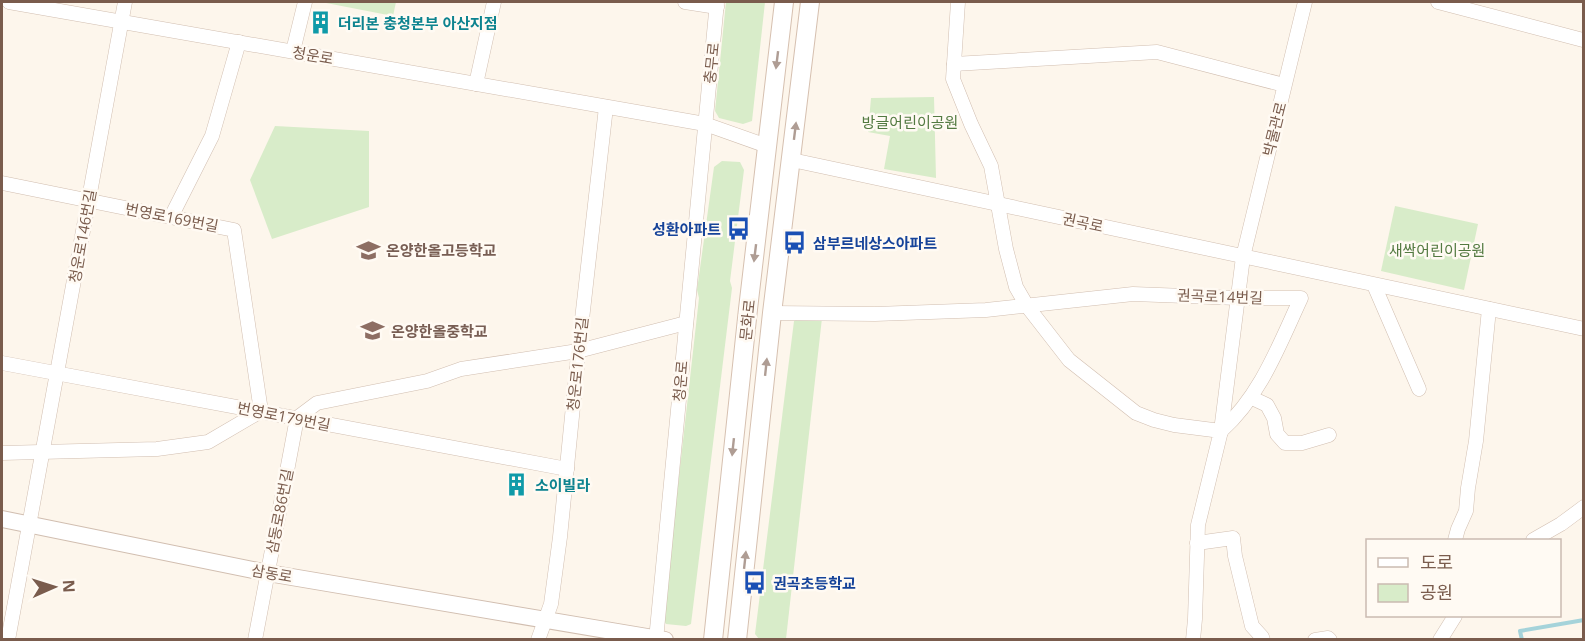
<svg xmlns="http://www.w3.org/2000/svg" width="1585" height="641" font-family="'Open Sans','Noto Sans KR',sans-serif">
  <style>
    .green { fill: #d8ecc9 }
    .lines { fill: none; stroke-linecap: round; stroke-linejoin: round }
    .stream { stroke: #a5d3da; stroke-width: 4 }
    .minor-casing { stroke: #d1beb0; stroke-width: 15 }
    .tertiary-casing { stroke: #d1beb0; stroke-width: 18 }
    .secondary-casing { stroke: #d6c0b0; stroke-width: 20 }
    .minor { stroke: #fff; stroke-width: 14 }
    .tertiary { stroke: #fff; stroke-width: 16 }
    .secondary { stroke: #fff; stroke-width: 18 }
    .oneway { fill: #af9d94 }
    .labels { text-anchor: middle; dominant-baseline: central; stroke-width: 5; stroke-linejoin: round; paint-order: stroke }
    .culture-label { font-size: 15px; font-weight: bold; fill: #0d838f; stroke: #fffaf3; text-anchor: start }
    .street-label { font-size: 15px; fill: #7a5c4d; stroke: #fffaf3 }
    .park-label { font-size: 15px; fill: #537a41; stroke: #fffaf3 }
    .transit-label { font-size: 15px; font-weight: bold; fill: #164399; stroke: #fffaf3; text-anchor: start }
    .education-label { font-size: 15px; font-weight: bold; fill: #785e54; stroke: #fffaf3; text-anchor: start }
  </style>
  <rect width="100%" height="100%" fill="#fdf6ec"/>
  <g class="green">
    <path d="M321,2H396L393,16Z"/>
    <path d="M726,2H765L752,121L743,124L719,118L715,111Z"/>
    <path d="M934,97L936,178L884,169L890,136L868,132L871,98Z"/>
    <path d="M275,126L369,131V207L272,239L250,180Z"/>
    <path d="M722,161L740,162L744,170L730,281L732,288L691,624L686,626L666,624L663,619L699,298L697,290L714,167Z"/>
    <path d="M1395,206L1478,224L1464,290L1381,271Z"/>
    <path d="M799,318H822L786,639H759L755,634L794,321Z"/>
  </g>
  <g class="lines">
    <path class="stream" d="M1522,640L1520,631L1584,620"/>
    <defs>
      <g id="minor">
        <path d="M9,2L705,124L767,146"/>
        <path d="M685,2L717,7"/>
        <path d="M958,2L953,79L971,124L991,166L1006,249L1016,287L1027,306L1069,360L1136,413L1154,420L1174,425L1221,431L1198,525L1195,619L1193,640"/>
        <path d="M1438,2L1583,40"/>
        <path d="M293,51L305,2"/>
        <path d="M954,64L1157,52L1284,85"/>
        <path d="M476,84L494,2"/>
        <path d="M792,160L1584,329"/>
        <path d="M2,183L234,230L261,411L208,442L157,449L2,453"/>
        <path d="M171,217L212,136L239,42"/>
        <path d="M1374,285L1419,389"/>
        <path d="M772,313L875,314L986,310L1133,294L1238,298H1301C1279,345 1261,395 1221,431"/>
        <path d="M2,363L567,469"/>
        <path d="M1252,398L1267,405L1274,418L1277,434L1285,443H1302L1329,435"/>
        <path d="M297,418L317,403L427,381L461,369L578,351L686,323"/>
        <path d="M1221,431L1243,257L1305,2"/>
        <path d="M1455,540L1458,529L1466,511L1468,488L1476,441L1489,309"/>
        <path d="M1533,540L1561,524L1584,507"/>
        <path d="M1197,543L1233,538L1235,556L1252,626L1262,637L1263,640"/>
        <path d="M8,640L125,2"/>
        <path d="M255,640L297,418"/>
        <path d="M538,640L551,604L560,537L579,346L606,107"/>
        <path d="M656,640L717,2"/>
        <path d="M1315,640L1328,638L1330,640"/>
        <path d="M1440,640L1455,616"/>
      </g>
      <path id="tertiary" d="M2,519L268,573L665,640"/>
      <g id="secondary">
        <path d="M713,640L748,309L784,2"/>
        <path d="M737,640L772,313L810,2"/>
      </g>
    </defs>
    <use href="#minor" class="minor-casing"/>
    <use href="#tertiary" class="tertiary-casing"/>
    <use href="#secondary" class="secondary-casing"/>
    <use href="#minor" class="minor"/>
    <use href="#tertiary" class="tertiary"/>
    <use href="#secondary" class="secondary"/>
  </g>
  <defs><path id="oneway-solid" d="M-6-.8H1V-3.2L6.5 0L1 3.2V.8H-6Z" transform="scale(1.5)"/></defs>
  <g class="oneway">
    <use href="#oneway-solid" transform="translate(777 60) rotate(97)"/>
    <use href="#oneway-solid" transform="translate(795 131) rotate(-83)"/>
    <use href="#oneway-solid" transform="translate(755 253) rotate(97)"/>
    <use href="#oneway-solid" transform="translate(766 367) rotate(-84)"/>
    <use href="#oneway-solid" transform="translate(733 447) rotate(96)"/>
    <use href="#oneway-solid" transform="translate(745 560) rotate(-84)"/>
  </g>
  <defs>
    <symbol id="building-bare" viewBox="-9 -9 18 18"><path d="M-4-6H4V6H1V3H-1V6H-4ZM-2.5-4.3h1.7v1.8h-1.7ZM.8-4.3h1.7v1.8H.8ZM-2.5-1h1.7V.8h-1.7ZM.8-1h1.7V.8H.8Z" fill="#0f9aa8" stroke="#fffaf3" stroke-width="2.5" paint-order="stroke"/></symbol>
    <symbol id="bus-bare" viewBox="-9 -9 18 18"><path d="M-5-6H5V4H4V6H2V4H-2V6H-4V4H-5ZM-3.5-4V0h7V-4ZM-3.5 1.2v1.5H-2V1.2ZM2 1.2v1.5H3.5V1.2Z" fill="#1a4fb4" stroke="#fffaf3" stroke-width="2.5" paint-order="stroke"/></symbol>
    <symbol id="school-bare" viewBox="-9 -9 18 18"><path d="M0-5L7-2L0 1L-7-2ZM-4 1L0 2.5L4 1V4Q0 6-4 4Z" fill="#8d6e63" stroke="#fffaf3" stroke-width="2.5" paint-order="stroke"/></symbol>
  </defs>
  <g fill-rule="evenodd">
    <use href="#building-bare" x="304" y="6" width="33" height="33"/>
    <use href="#bus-bare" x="722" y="212" width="33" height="33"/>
    <use href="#bus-bare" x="778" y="226" width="33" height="33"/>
    <use href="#school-bare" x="352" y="234" width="33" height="33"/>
    <use href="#school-bare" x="356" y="314" width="33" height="33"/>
    <use href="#building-bare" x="500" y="468" width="33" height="33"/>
    <use href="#bus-bare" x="738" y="566" width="33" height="33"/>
  </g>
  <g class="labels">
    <g class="culture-label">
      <text x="338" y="23">더리본 충청본부 아산지점</text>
      <text x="535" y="485">소이빌라</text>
    </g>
    <g class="street-label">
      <text transform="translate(313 55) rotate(10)">청운로</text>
      <text transform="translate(711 63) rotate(-84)">충무로</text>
      <text transform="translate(1274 129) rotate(-76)">박물관로</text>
      <text transform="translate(172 217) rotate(11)">번영로169번길</text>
      <text transform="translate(1083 222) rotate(12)">권곡로</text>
      <text transform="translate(82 236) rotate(-80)">청운로146번길</text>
      <text transform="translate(1220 296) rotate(2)">권곡로14번길</text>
      <text transform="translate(747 320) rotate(-84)">문화로</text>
      <text transform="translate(577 364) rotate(-84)">청운로176번길</text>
      <text transform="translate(680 381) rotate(-85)">청운로</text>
      <text transform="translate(284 416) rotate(11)">번영로179번길</text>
      <text transform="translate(279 511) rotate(-79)">삼동로86번길</text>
      <text transform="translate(272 573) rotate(10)">삼동로</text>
    </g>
    <g class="park-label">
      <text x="910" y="122">방글어린이공원</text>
      <text x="1437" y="250">새싹어린이공원</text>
    </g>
    <g class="transit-label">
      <text x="721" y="229" text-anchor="end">성환아파트</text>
      <text x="813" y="243">삼부르네상스아파트</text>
      <text x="773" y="583">권곡초등학교</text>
    </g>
    <g class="education-label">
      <text x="386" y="250">온양한올고등학교</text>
      <text x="391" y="331">온양한올중학교</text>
    </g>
  </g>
  <rect width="1585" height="641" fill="none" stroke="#7a5c4d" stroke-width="6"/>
  <rect x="1366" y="539" width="195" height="78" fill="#fffaf3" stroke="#cabbb1" stroke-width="1.5"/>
  <rect x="1378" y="558" width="30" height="9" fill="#ffffff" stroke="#cabbb1" stroke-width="1.5"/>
  <text x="1420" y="569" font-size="18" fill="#7a5c4d">도로</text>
  <rect x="1378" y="584" width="30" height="18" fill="#d8ecc9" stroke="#cabbb1" stroke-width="1.5"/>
  <text x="1420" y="599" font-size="18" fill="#7a5c4d">공원</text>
  <g transform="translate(54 587) rotate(87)" stroke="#fffaf3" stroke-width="4.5" paint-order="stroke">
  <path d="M0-4.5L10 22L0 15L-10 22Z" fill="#7a5c4d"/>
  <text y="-9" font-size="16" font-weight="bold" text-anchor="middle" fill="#7a5c4d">N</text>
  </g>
</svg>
